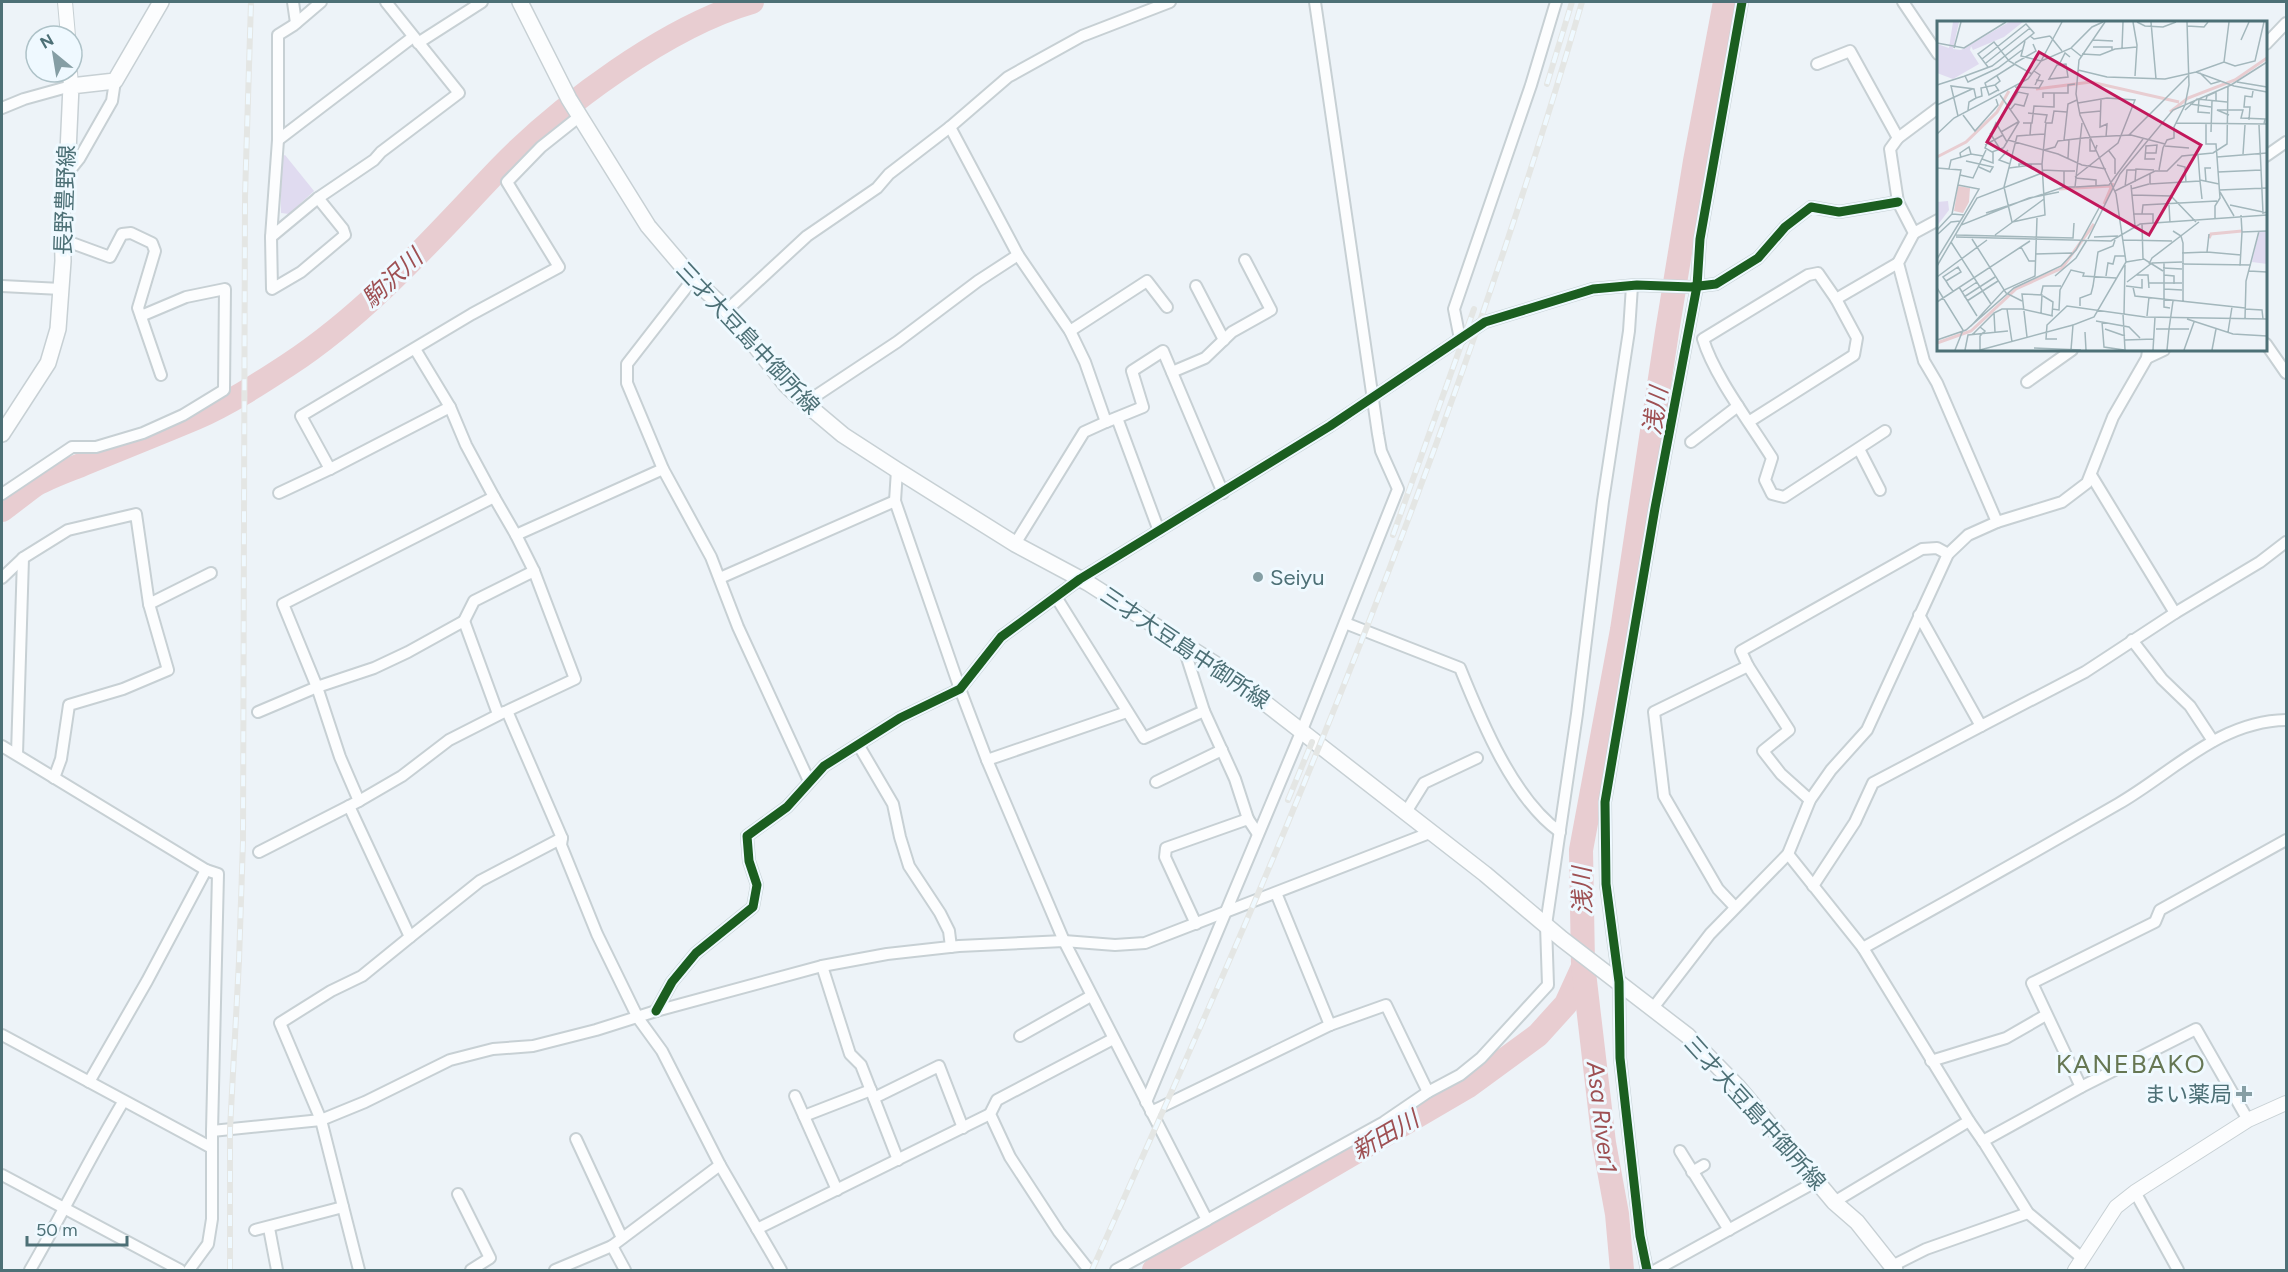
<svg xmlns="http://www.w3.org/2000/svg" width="2288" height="1272" font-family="Figtree,'Noto Sans JP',sans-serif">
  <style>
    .green { fill: #e0dbf0 }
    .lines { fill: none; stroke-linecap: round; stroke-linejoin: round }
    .river { stroke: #e8cdd1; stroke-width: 24 }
    .minor-casing { stroke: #c7d0d4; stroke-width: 14 }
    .tertiary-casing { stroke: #c7d0d4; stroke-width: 16 }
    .secondary-casing { stroke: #c7d0d4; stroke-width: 18 }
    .minor { stroke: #fcfdfe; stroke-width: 10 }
    .tertiary { stroke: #fcfdfe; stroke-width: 14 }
    .secondary { stroke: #fcfdfe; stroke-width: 15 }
    .rail-casing { stroke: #e4e6e4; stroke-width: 6 }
    .rail { stroke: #eff9ff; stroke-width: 4; stroke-dasharray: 11; stroke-linecap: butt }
    .cycleway-casing { stroke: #eff9ff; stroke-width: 13 }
    .cycleway { stroke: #1b5e20; stroke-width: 9 }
    .poi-dot { fill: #859ea4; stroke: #eff9ff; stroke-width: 2 }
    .labels { text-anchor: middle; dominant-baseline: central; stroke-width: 6; stroke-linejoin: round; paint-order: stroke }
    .street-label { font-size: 22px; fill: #4d7076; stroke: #eff9ff }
    .poi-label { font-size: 22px; fill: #4d7076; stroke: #eff9ff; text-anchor: start }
    .water-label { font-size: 24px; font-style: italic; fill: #9e5053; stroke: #eff9ff }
    .quarter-label { font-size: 26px; letter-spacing: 1.5px; fill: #667753; stroke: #eff9ff }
    .inset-river { fill: none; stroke: #e8cdd1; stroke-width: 3 }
    .inset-road { fill: none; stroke: #a3b7bc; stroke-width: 1.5 }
    .view { fill: #c2185b; fill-opacity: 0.15; stroke: #c2185b; stroke-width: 3 }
    .inset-edge { fill: none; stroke: #4d7076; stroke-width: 3 }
  </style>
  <rect width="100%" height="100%" fill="#edf3f8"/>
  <path class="green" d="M285,155L314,191L289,214L281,213L280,157Z"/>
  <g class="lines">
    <g class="river">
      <path d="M2,510C13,502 24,493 35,485C49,477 66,471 81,465C120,449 158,434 196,418C228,404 259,384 288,365C370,311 433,238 500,168C561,105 668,26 752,2"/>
      <path d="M1154,1270L1467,1087L1538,1035L1566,1004L1582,969"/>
      <path d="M1622,1270L1617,1214L1604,1143L1583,964L1581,850L1622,630L1667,332L1695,161L1725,2"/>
    </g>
    <defs>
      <g id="minor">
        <path d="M293,2L296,23"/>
        <path d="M321,2L294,25L278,35V140L271,237L318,198L374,160L381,152L459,93L386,2"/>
        <path d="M1903,2L1938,54"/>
        <path d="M418,43L482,2"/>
        <path d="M2266,44L2286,23"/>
        <path d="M1817,64L1850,51L1898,138"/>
        <path d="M2,108L24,99L71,86"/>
        <path d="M1938,108L1898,138L1890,149L1898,202L1914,233L1898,263L1924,361L1937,383L1997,522"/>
        <path d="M950,127L1018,255L1070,331L1085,362L1106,422L1143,407L1132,371L1163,351L1223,493"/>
        <path d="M278,140L413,37"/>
        <path d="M2266,156L2286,142"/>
        <path d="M67,174L79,159L112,101L115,81"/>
        <path d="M1914,233L1938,220"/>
        <path d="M271,237L272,289L301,272L345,235L343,229L318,198"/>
        <path d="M61,239L110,257L122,234L131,233L152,243L155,251L138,308L161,375"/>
        <path d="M693,279L627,364V383L663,469L711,557L738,627L809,781"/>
        <path d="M2,286L61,289"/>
        <path d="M1196,286L1224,340"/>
        <path d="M1836,299L1898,263"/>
        <path d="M727,310L807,236L877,188L889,174L950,127L1008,77L1082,36L1170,2"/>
        <path d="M1070,331L1147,281L1167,307"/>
        <path d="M1460,339L1454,309L1531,85L1556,2"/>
        <path d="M2266,344L2286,373"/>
        <path d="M2147,358L2164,350"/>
        <path d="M1172,372L1205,358L1232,332L1271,310L1245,260"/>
        <path d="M2027,382L2072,350"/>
        <path d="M805,403L897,342L978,281L1018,255"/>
        <path d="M1117,418L1159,531"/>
        <path d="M1750,421L1854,355L1857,338L1836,299L1818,273L1808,275L1703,339C1714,376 1751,424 1772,458L1765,480L1772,494L1784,497L1885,431"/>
        <path d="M1691,442L1738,406"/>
        <path d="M1859,449L1880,490"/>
        <path d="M330,469L301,416L472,314L559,267L507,182L541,147L580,116"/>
        <path d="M663,469L516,535L534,571L575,679L507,711L562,838L561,845L597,934L638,1018L662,1051L720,1165L781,1270"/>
        <path d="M897,470L895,501L960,689L987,760L1064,941L1207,1220L1116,1270"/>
        <path d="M2091,475L2175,613"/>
        <path d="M279,493L330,469L450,407"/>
        <path d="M2,494L72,447H96L143,433L183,415L224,390L225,289L186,297L141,316"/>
        <path d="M494,497L516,535"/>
        <path d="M1015,544L1084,432L1106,422"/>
        <path d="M2,578L23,558"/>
        <path d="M720,578L895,501"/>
        <path d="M1056,597L1144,738L1204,711L1182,642"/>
        <path d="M149,604L211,573"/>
        <path d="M1919,615L1981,726L2085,672L2175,613L2260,562L2286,542"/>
        <path d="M464,621L474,601L534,571"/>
        <path d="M1345,623L1460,668C1481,720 1513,799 1560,832"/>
        <path d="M2132,640L2162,679L2190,706L2213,741"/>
        <path d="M1204,711L1235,779L1248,819"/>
        <path d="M258,712L317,687L374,668L408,652L464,621L498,714"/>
        <path d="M2,746L206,870L218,874L212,1131V1219L208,1244L189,1270"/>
        <path d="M859,746L893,804L900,837L909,866L940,913L949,931L951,947"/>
        <path d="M17,754L23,558L68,530L136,514L149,604L168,670L123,689L69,705L61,759L54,778"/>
        <path d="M987,760L1127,712"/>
        <path d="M1156,782L1222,750"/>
        <path d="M1810,800L1781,774L1763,751L1789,730L1748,666L1741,651L1922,549L1937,548L1948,554"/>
        <path d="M359,801L402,776L449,740L504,712"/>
        <path d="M349,806L410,937L480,881L562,838"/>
        <path d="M1406,812L1424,783L1477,758"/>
        <path d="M259,852L359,801L340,757L317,687L283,604L494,497L466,445L450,407L415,349"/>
        <path d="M1788,854L1863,948L1969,1121L1985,1144L2028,1213L2082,1258"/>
        <path d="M1813,886L1855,822L1873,783L1981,726"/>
        <path d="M1276,893L1330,1025"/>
        <path d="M1735,907L1718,889L1664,796L1654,712L1748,666"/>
        <path d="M1196,924L1165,857L1166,848L1248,819L1258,834"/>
        <path d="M1863,948C1948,901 2033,853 2118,804C2172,773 2219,721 2286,720"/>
        <path d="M822,966L850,1054L861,1065L898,1160"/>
        <path d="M1653,1008L1710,934L1788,854L1810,800L1831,770L1867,730L1948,554L1968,535L1997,522L2062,502L2087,483L2113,417L2147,358L2148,350"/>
        <path d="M656,1011L672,982L696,953L753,907L757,885L749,861L747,836L787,807L824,766L900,718L960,689L1001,637L1080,579L1330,426L1485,322L1593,289L1637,285L1691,287L1716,284L1758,258L1785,227L1811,207L1839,212L1898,202"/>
        <path d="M2,1035L212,1148"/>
        <path d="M1020,1036L1091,996"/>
        <path d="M1931,1061L2006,1038L2046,1015"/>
        <path d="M89,1082L147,981L206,870"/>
        <path d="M2081,1087L2032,983L2155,922L2160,910L2286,840"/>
        <path d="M795,1096L837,1190"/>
        <path d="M874,1098L939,1066L963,1128"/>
        <path d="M1146,1102L1302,730L1398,489L1381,451L1378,434L1315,2"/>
        <path d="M1151,1112L1330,1025L1386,1005L1428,1092"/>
        <path d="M804,1116L871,1090"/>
        <path d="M212,1131L321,1120L365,1102L450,1060L493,1049L533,1046L596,1030L656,1011L822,966L887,954L959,946L1064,941L1115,945L1145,943L1432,832"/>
        <path d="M576,1139L622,1238"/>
        <path d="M1983,1141L2081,1087L2196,1029L2248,1120"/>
        <path d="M1680,1151L1729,1230"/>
        <path d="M1692,1172L1704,1165"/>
        <path d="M2,1175L180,1270"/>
        <path d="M2135,1192L2178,1270"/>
        <path d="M458,1194L490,1258L471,1270"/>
        <path d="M1834,1202L1969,1121"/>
        <path d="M1207,1220L1384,1122L1428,1092L1460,1075L1481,1058L1548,985L1546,925L1577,714L1603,501L1629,331L1632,286"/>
        <path d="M269,1228L277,1270"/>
        <path d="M757,1229L990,1114"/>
        <path d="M255,1230L343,1207"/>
        <path d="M612,1246L625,1270"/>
        <path d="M1892,1266L1926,1249L2028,1213"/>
        <path d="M30,1270C62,1215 90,1157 123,1102"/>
        <path d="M359,1270L321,1120L280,1023L331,991L362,976L410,937"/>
        <path d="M555,1270L612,1246L720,1165"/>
        <path d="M1089,1270L1059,1232L1010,1157L990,1114L997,1100L1113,1039"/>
        <path d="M1647,1270L1640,1236L1620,1058L1619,982L1606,884L1605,802L1655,508L1697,286L1700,239L1742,2"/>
        <path d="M1656,1270L1817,1181"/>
      </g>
      <g id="tertiary">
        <path d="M65,2L68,36"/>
        <path d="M70,72L71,86"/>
        <path d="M2075,1270L2116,1207L2135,1192L2248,1120L2286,1103"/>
      </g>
      <g id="secondary">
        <path d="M520,2L569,99L648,226L693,279L727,310L786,385L805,403L843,435L897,470L1015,544L1088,583L1215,664L1485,874L1562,939L1688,1036L1738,1087L1834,1202L1857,1222L1895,1270"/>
        <path d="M2,434L48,363L58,329L63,261L62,203L67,174L71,86L115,81L161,2"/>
      </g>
    </defs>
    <use href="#minor" class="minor-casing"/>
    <use href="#tertiary" class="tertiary-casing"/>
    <use href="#secondary" class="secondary-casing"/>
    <use href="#minor" class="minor"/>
    <use href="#tertiary" class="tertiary"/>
    <use href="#secondary" class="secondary"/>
    <defs>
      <g id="rail">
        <path d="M1547,84L1572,2"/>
        <path d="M1393,535L1474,309"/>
        <path d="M1288,800L1312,742"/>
        <path d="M230,1270V1129L239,961L243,841L245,196L251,2"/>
        <path d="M1092,1270C1164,1108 1238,946 1305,781C1410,526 1505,266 1582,2"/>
      </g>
    </defs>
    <use href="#rail" class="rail-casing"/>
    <use href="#rail" class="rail"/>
    <defs>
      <g id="cycleway">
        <path d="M656,1011L672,982L696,953L753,907L757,885L749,861L747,836L787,807L824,766L900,718L960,689L1001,637L1080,579L1330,426L1485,322L1593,289L1637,285L1691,287L1716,284L1758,258L1785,227L1811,207L1839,212L1898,202"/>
        <path d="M1647,1270L1640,1236L1620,1058L1619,982L1606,884L1605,802L1655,508L1697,286L1700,239L1742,2"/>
      </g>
    </defs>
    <use href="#cycleway" class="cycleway-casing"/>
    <use href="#cycleway" class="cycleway"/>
  </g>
  <g class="poi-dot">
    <circle cx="1258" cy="577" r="6"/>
    <path d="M2241 1085h6v6h6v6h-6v6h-6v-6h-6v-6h6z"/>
  </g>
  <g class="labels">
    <g class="street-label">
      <text transform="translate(65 200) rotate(-88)">長野豊野線</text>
      <text transform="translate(748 338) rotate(47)">三才大豆島中御所線</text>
      <text transform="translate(1185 648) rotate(34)">三才大豆島中御所線</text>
      <text transform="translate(1755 1113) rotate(48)">三才大豆島中御所線</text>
    </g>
    <g class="poi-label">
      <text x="1270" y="577">Seiyu</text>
      <text x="2232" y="1094" text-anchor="end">まい薬局</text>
    </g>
    <g class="water-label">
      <text transform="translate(392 278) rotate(-43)">駒沢川</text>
      <text transform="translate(1655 411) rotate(-81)">浅川</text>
      <text transform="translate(1582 891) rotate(-91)">浅川</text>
      <text transform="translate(1602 1117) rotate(83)">Asa River1</text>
      <text transform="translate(1385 1135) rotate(-30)">新田川</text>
    </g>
    <g class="quarter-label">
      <text x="2131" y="1064">KANEBAKO</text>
    </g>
  </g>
  <g transform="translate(1937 21)">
    <rect width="330" height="330" fill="#edf3f8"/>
    <path d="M16,1H22L16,28L24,29L72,1H86L67,16L36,29L34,25L33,29L42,43L16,58L0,52V23L12,27ZM11,180L12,189L0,205V181ZM322,210H330V243L315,241Z" fill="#e0dbf0"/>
    <path d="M21,165L33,167L32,181L26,192L17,190Z" fill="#e8cdd1"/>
    <path class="inset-river" d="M99,68L154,61L242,81M233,91L251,77L298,59L330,37M0,136L29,121L60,91L72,70M122,168L174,165M167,183L176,162M272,217L274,213L305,210M0,322L34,310L79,268L125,247L157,203"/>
    <path class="inset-road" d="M196,1L200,24L198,55M200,1L208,5L226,6L239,1M214,1L219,58M250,5L267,6L271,1M93,15L97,18L113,15M113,15L125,30M156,19L176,20M304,19L312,1M88,20L84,35L104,40L125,1M0,22L27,27L69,1M156,26H175V29M17,27L24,1M134,27L155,6L166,1M185,27L186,1M145,33L163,34L178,28L200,26M45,38L89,3L97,12L55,45L28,55L31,61L61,47L85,29M287,41L292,1M49,42L93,7M78,42L99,30L96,23M129,43L131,56L112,58L120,44ZM122,44L128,32L133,36M51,46L41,33L57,21L72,40L95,53M141,49L170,56L228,58L259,51L297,65L330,71M97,50L103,54L98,64M259,51L287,41L298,45L318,40L327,1M263,52L274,63L284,60M60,55L63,60L58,64L62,70M300,61L330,66M0,64L28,55M78,66L102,67L106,60L99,59M61,69L52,74L48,62L78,43M63,74L82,101L67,126L66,127L55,131L48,127L59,102L70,121M39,77L45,75L44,67L58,64M106,77V72H131V64L138,63M262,78L261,91L273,92M164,79L163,106L170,103L169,116M269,79L270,75L279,71V80M253,83L274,86M0,84L35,68M72,85L81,71L91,73L87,85L78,83L74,88M248,89L260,78L290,81M91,92L110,94L108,102M143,92L164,90M26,94L38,110L61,84L59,78M292,94L280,89H306L304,97L328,98L327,103M21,95L14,65L37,68L39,77L32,81L31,89M312,99L313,86H307L308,75L315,76L316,70M86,102H95L97,85L117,86V72M94,102L93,114L108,113M239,102L330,103M269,103V123H279L280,136L283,177L278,185V198M322,104L326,192L330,191M64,111L81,101M274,111L275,80M53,112L63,128M0,113L17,97L91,58L104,40L134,27L144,35M93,114L80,115L67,166L75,201L108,194L105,143L109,102H115L117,90L130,91M192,114L252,54M153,118V130H158L160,124M71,119L121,133L145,144L169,148M127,119L131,83L140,79M48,124L66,114M228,125L252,127M71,129L62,139L73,143M107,129L118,126L121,120L155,116L194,114L228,123M172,130L178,138V153M209,132H219L220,124L209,125L208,138H218M306,133L308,104M280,136L330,132M24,137L23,132L32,126L34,133M131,137L132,119M45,138L56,142V131M29,140L56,146L53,151L42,146M240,144L248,146L249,162M82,146V143H105M0,147L24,149L15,193L0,209M72,147L95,144M12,148L14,139L34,133L46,135M105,149L127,150M222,149L226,127L230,119L237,117V106L248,84L252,64L250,1M138,150H127V166H138L145,102M281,151L324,149M213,153V163L263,160L261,134M23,154L36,157L49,129M138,156L181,122L198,79L170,77L141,82M138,157L159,159V166M263,159L282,163M263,160L265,178M198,161L199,148L217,149M269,161L268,147H274M194,164L198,205M139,166L172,164L206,118M188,166L190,149H199M194,168L212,163M283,169L330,167M178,170L218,150H230L245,135L276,132L290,123L291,65M283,171L297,195M195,174L234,175L259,201M232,184L233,202M293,184L326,191M49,192L127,166M15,193L27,194L42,168L21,164M196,193H216V202M205,193L206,184L280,180M304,194L305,211L330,210M205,203L206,238M24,204L40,177L105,152M236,210L244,215L246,222V281M1,213L14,201L23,200M19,214L136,217L137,202M58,214L107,178M19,216L174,220L203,203L330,194M157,216L181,215M35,218L69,272L85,280M151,218L183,153L236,89L294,64L330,41M186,219L235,220M14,221L54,283M84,226L92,240H98M270,231L304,234M245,232L270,231L272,213M98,233L135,232M0,238L27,194M189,241L207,238L226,250M227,241V286L233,287M212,243L215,237L262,201M245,243L314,244M0,245L24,204L92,177L122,171M303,245L305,211M226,247L245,248M312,250L330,251M199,254H211L212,267M227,254L237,255V263M118,255L139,237L150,219M169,255L171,242L176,243L178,235H188M0,256L50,219M9,260L24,251L21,246L6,256L9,260L12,265L16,270M190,261L215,242L245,241M211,262H245M189,265L205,267V258M22,266L40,295M196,266L198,275L308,287M0,267L26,309L18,329M227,268L245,269M25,271L40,261M104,274L106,265H124M106,275L116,281L115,294M27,276L58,256M30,280L61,260M0,281L93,220M143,285V277L154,273L156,265L161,231L176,225L178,219M70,288L75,321M115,288L122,289L123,269L134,249L147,252L146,255L179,257M308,288L325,289L326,298M186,293L188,329M187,293L188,244M210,295L212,276M250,298L296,313L330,315M308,298L309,260L322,210M159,300L192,306L203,317M165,301L167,326L187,329M34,305L67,269L98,255L100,197M168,308L188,315M219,308H232L236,280M58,311L57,292L65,288H85L116,295M148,311L149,329M291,311L295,286M35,314L57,292M90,316L85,273L105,274L104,292M120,318H109L110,304L130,285L208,296L330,298M0,319L29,309L77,267L124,245L139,229L162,187M188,319L217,318M97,327L144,329M28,329L31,314L71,310M43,329L136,304M43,329V315L48,310L43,306M134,329L136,304L157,296L189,241L179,173L143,94L139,73L142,39L168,1M216,329L218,296M230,329L232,308H252M247,329L257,301M275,329L279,308"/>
    <path class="view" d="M102,31L264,124L212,214L50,121Z"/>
    <rect width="330" height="330" class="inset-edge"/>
  </g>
  <rect width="2288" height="1272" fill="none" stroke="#4d7076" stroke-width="6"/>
  <g transform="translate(54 54) rotate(330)"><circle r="28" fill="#eff9ff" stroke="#aec2c8" stroke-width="1.5"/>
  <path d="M0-4.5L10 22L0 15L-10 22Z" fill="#859ea4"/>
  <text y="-9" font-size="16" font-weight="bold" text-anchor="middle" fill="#4d7076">N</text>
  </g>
  <path d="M27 1236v9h100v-9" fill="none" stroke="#4d7076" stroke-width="3"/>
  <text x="36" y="1236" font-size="18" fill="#4d7076" stroke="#eff9ff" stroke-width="4.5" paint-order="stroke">50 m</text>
</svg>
